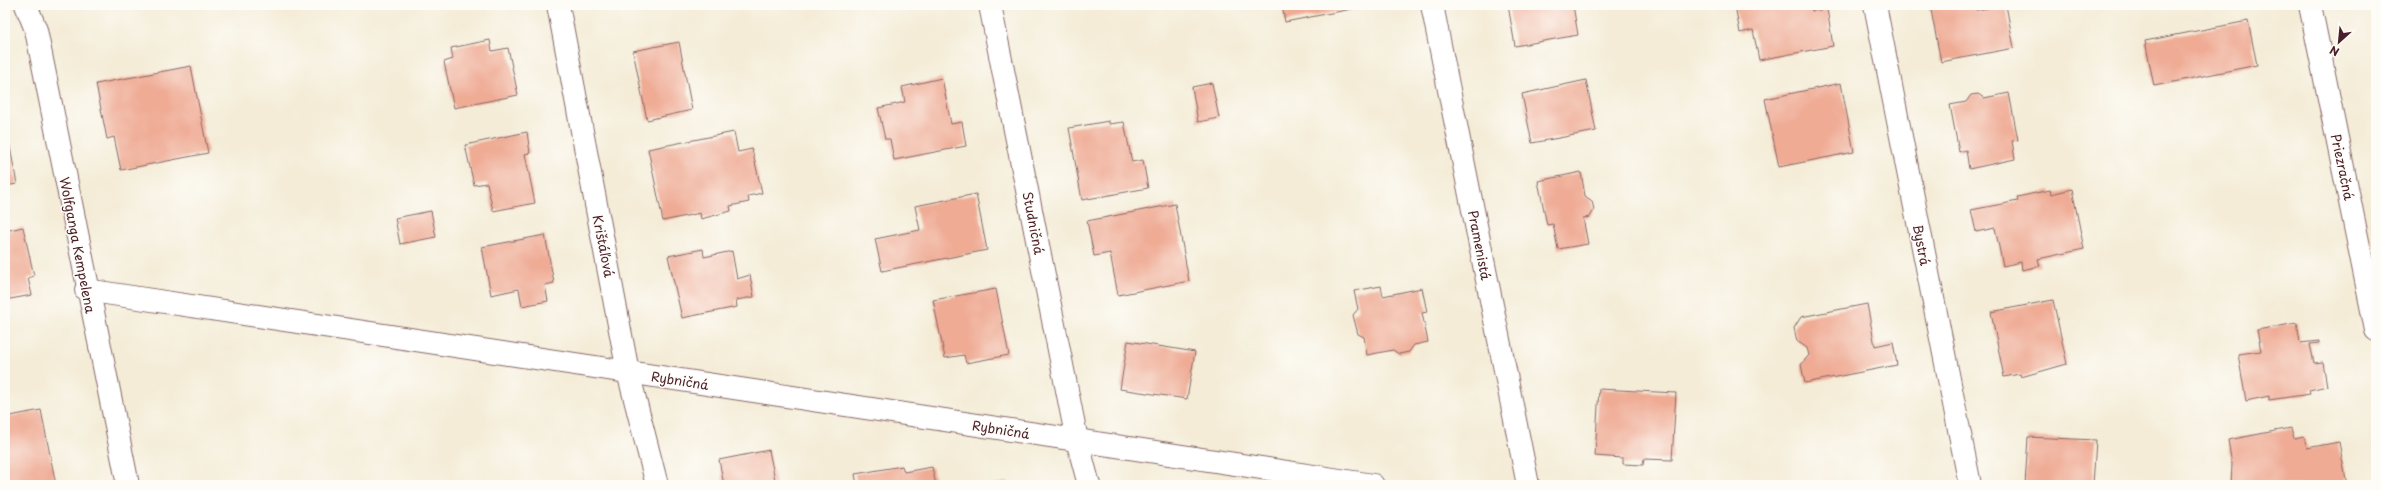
<svg xmlns="http://www.w3.org/2000/svg" width="2381" height="490" font-family="'Playpen Sans',sans-serif">
  <style>
    .building { fill: #efab94 }
    .lines { fill: none; stroke-linecap: round; stroke-linejoin: round }
    .minor-casing { stroke: #866767; stroke-width: 24 }
    .minor { stroke: #fff; stroke-width: 22 }
    .labels { text-anchor: middle; dominant-baseline: central; stroke-width: 3; stroke-linejoin: round; paint-order: stroke }
    .street-label { font-size: 13px; fill: #4a1f2b; stroke: #fdfcf7 }
  </style>
  <rect width="100%" height="100%" fill="#fdfcf7"/>
  <filter id="ink" filterUnits="userSpaceOnUse"><feTurbulence type="fractalNoise" baseFrequency=".025" numOctaves="2"/><feDisplacementMap in="SourceGraphic" scale="8" xChannelSelector="R" yChannelSelector="G"/><feConvolveMatrix kernelMatrix="1 2 1 2 8 2 1 2 1" color-interpolation-filters="sRGB"/></filter>
  <filter id="wash" filterUnits="userSpaceOnUse"><feTurbulence type="fractalNoise" baseFrequency=".012" numOctaves="4" result="noise"/><feDisplacementMap in="SourceGraphic" scale="16" xChannelSelector="R" yChannelSelector="G"/><feGaussianBlur stdDeviation="0.9" result="paint"/><feColorMatrix in="noise" values="0 0 0 0 0 0 0 0 0 0 0 0 0 0 0 0 0 1.4 0 .05"/><feComposite in="paint" operator="in"/></filter>
  <g filter="url(#wash)">
    <rect width="100%" height="100%" fill="#f4ecd7"/>
    <g id="blocks">
      <g class="building">
        <path d="M627,5H651V6L628,10Z"/>
        <path d="M739,5H757V6L739,9Z"/>
        <path d="M1282,5H1366L1367,6L1285,22Z"/>
        <path d="M1508,5H1573L1578,35L1515,46Z"/>
        <path d="M1735,5H1811L1812,11L1827,9L1833,46L1759,60L1753,30L1740,33Z"/>
        <path d="M1930,5H1975L1976,10L2006,5L2014,48L1941,62Z"/>
        <path d="M2248,21L2257,65L2154,86L2145,41Z"/>
        <path d="M490,40L492,51L508,48L518,95L454,108L444,62L453,59L451,48Z"/>
        <path d="M679,42L692,110L647,120L633,51Z"/>
        <path d="M191,66L208,153L121,170L114,137L107,139L96,84Z"/>
        <path d="M942,78L951,124L962,122L966,146L894,160L890,139H885L878,108L905,102L902,87Z"/>
        <path d="M1586,80L1596,131L1532,143L1522,94Z"/>
        <path d="M1212,83L1219,118L1198,122L1192,87Z"/>
        <path d="M1841,83L1854,152L1779,167L1765,99Z"/>
        <path d="M2009,93L2018,140L2012,141L2015,159L1969,169L1966,150L1959,152L1950,105L1966,102L1971,95L1978,94L1984,98Z"/>
        <path d="M1109,121V124L1124,122L1132,162L1143,160L1148,188L1082,200L1069,128Z"/>
        <path d="M527,132L530,153L525,154L535,203L493,211L487,183L474,185L465,145Z"/>
        <path d="M734,132L738,152L752,149L762,193L748,196L749,202L730,206L731,211L701,219L700,213L663,221L648,149Z"/>
        <path d="M9,142L17,184L5,186V143Z"/>
        <path d="M1581,172L1585,196L1592,201L1594,210L1590,217L1583,218L1588,244L1558,249L1553,224L1547,225L1538,181Z"/>
        <path d="M2072,189L2084,249L2038,259L2040,266L2022,270L2021,262L2003,266L1995,228L1976,232L1971,210L2018,201L2017,197L2050,190L2051,194Z"/>
        <path d="M976,194L987,250L882,271L875,239L920,230L915,206Z"/>
        <path d="M1175,204L1189,281L1118,295L1110,253L1094,256L1087,221Z"/>
        <path d="M431,211L436,237L400,244L395,218Z"/>
        <path d="M23,227L34,276L28,278L32,295L5,300V231Z"/>
        <path d="M545,235L554,283L545,285L548,301L522,306L519,289L491,295L482,247Z"/>
        <path d="M703,249L704,257L732,251L737,279L750,275L754,297L736,300L737,307L682,318L668,256Z"/>
        <path d="M1381,286L1383,296L1422,288L1427,312L1422,313L1428,342L1414,345L1409,352L1399,354L1393,350L1367,355L1364,337L1358,334L1353,315L1358,309L1354,291Z"/>
        <path d="M996,289L1009,355L966,363L964,355L945,358L933,300Z"/>
        <path d="M2053,300L2067,364L2021,377L2020,374L2004,377L1991,312Z"/>
        <path d="M1867,304L1875,346L1893,342L1897,365L1805,383L1801,365L1809,355L1807,348L1797,341L1794,328L1801,317Z"/>
        <path d="M2297,323L2300,343L2319,341V343L2310,344L2314,363L2323,362L2327,386L2309,390L2310,394L2269,400V396L2246,401L2238,354L2261,351L2257,330Z"/>
        <path d="M1128,341L1195,352L1187,399L1120,389Z"/>
        <path d="M1599,389L1676,393L1672,460L1644,459L1643,465L1623,464V458L1595,456Z"/>
        <path d="M41,410L56,485H5V417Z"/>
        <path d="M2291,428L2294,438L2304,436L2307,448L2339,442L2347,485H2231L2232,464L2228,440Z"/>
        <path d="M2028,437L2096,440L2093,485H2025Z"/>
        <path d="M769,450L776,485H724L719,460Z"/>
        <path d="M902,466L904,472L932,467L936,485H857L855,474Z"/>
        <path d="M75,482L76,485H65V484Z"/>
        <path d="M1006,482L1007,485H994V484Z"/>
      </g>
    </g>
  </g>
  <g filter="url(#ink)">
    <use href="#blocks" fill-opacity="0" stroke="#866767" stroke-width="1"/>
    <g class="lines">
      <defs>
        <g id="minor">
          <path d="M26,5L36,30L128,485"/>
          <path d="M558,5L628,372L657,485"/>
          <path d="M990,5L1077,440L1089,485"/>
          <path d="M1432,5L1528,485"/>
          <path d="M1875,5L1970,485"/>
          <path d="M2310,5L2376,330"/>
          <path d="M86,290L1373,485"/>
        </g>
      </defs>
      <use href="#minor" class="minor-casing"/>
      <use href="#minor" class="minor"/>
    </g>
  </g>
  <g class="labels">
    <g class="street-label">
      <text transform="translate(2343 167) rotate(78)">Priezračná</text>
      <text transform="translate(1034 223) rotate(79)">Studničná</text>
      <text transform="translate(78 245) rotate(79)">Wolfganga Kempelena</text>
      <text transform="translate(1480 245) rotate(79)">Pramenistá</text>
      <text transform="translate(1922 245) rotate(79)">Bystrá</text>
      <text transform="translate(604 246) rotate(79)">Krištáľová</text>
      <text transform="translate(680 380) rotate(9)">Rybničná</text>
      <text transform="translate(1001 429) rotate(9)">Rybničná</text>
    </g>
  </g>
  <rect width="2381" height="490" fill="none" stroke="#fdfcf7" stroke-width="20"/>
  <g transform="translate(2339 42) rotate(207)" stroke="#fdfcf7" stroke-width="3" paint-order="stroke">
  <path d="M0-3L7 15L0 10L-7 15Z" fill="#4a1f2b"/>
  <text y="-6" font-size="11" font-weight="bold" text-anchor="middle" fill="#4a1f2b">N</text>
  </g>
</svg>
